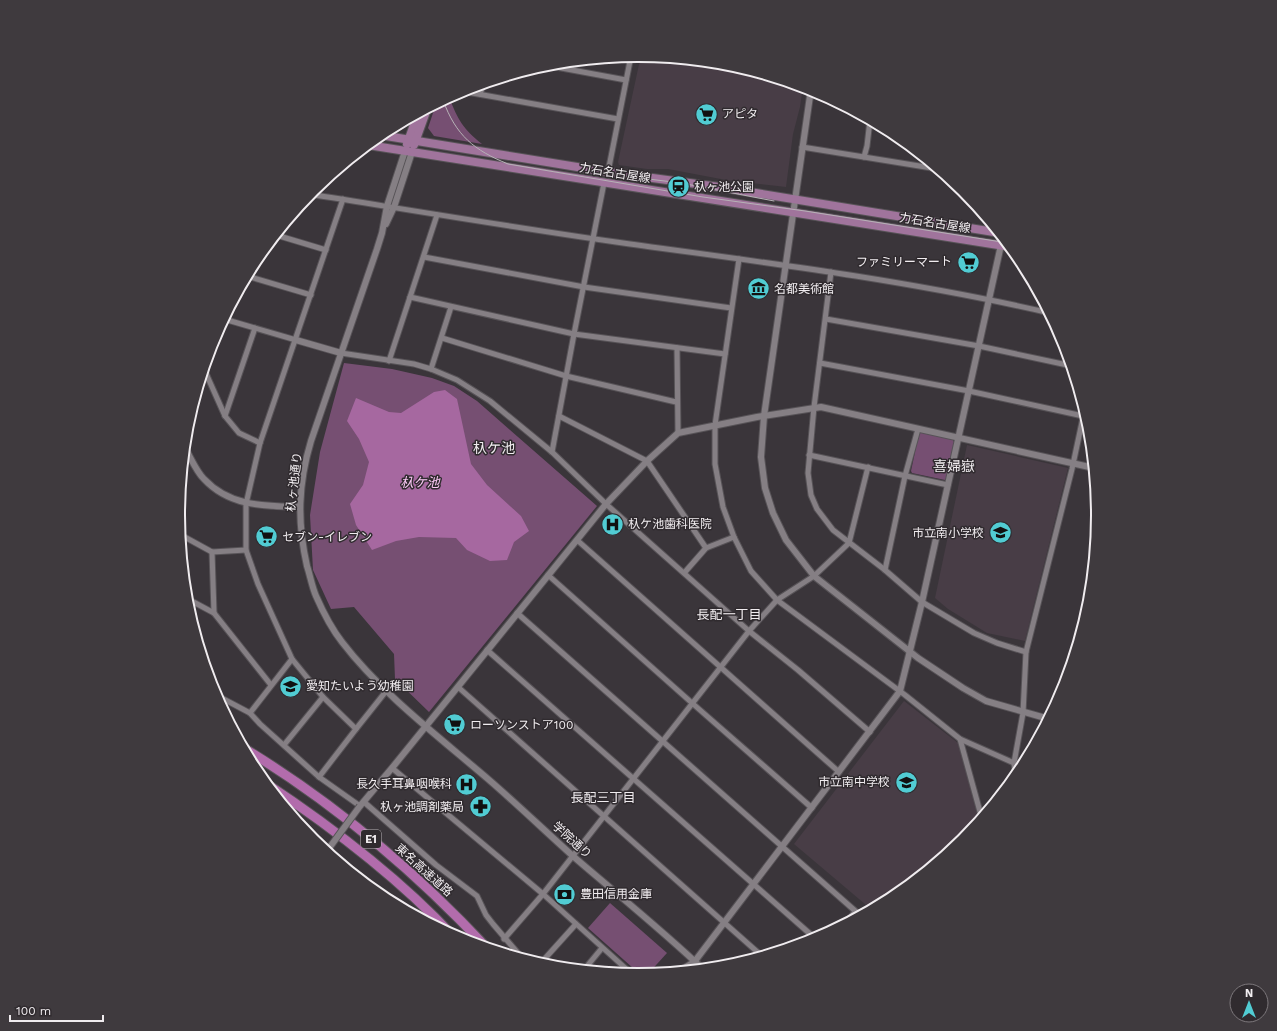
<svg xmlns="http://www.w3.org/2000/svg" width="1277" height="1031" font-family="'Work Sans','Noto Sans JP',sans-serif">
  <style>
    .built { fill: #483d46 }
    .green { fill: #764f72 }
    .water { fill: #a668a0 }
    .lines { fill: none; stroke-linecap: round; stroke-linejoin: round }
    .minor-casing { stroke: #575357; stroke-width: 7 }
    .tertiary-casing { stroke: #575357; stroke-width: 8 }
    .primary-casing { stroke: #575357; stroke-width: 10 }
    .motorway-casing { stroke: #575357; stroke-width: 11 }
    .minor { stroke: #857f84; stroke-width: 5 }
    .tertiary { stroke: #857f84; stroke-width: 6 }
    .primary { stroke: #a0749c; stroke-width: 8 }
    .motorway { stroke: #b26cac; stroke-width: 9 }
    .tram { stroke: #b6b2b6; stroke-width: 1 }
    .tertiary-bridge-casing { stroke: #575357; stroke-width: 8; stroke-linecap: butt }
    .tertiary-bridge { stroke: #857f84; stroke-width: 6 }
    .labels { text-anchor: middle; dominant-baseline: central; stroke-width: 3; stroke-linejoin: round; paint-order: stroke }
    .shield { fill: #302b2f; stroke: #b6b2b5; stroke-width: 1 }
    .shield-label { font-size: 11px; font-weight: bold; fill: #f0ecef }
    .poi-label { font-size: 12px; fill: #f0ecef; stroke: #302b2f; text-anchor: start }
    .street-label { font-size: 12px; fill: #f0ecef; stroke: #302b2f }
    .water-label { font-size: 13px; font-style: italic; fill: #fcc9f6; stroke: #302b2f }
    .neighbourhood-label { font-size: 13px; fill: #f0ecef; stroke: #302b2f }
    .quarter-label { font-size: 14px; fill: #f0ecef; stroke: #302b2f }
    .rim { fill: none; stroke: #f0ecef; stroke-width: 2 }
  </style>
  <rect width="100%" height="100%" fill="#3a353a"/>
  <g class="built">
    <path d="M641,55L729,64L803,86L800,107L793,134L786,187L726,180L668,169H647L619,165L618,162Z"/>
    <path d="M967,445L1068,468L1025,641L987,633L948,609L935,598Z"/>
    <path d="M904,701L958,743L981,821L964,841L894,899L872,910L794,844Z"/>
  </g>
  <g class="green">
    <path d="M449,97C458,120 463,129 482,144L434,136L428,128L436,104Z"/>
    <path d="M344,363L392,369L432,378L454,386L477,401L597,506L429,712L395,679L394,654L354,607L331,609L313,570L310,515L320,452Z"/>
    <path d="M921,432L952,438L954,442L947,479L945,480L912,473L911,471L919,433Z"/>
    <path d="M610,903L667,953L647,975L642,976L588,928Z"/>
  </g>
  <path class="water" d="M445,390L457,399L471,464L487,485L521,516L529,531L514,542L507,560L490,561L467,550L456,538L419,537L396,541L372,550L356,525L350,504L363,485L369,462L359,439L347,421L356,398L389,412L401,413L434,392Z"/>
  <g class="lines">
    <defs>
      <g id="minor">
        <path d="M545,65L626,80"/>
        <path d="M461,91L618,119"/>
        <path d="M480,94L484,83"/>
        <path d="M802,147L938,169"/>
        <path d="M864,157L867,146L870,120"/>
        <path d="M608,172L631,56"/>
        <path d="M309,194C416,211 523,229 630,244C770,263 911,281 1050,313"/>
        <path d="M343,199L260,443L246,504V550L258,584L292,659L323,697L356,729"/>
        <path d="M276,235L326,250"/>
        <path d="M424,257L584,287L731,308"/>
        <path d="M739,259L715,425V464L723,507L734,537L751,571L777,600L905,695L960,739L1014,763"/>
        <path d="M831,272L814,407L808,473L811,495L817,509L833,530L885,570L922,602L974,633L997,643L1026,652"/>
        <path d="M247,276L311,295"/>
        <path d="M410,297L574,334L725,354"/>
        <path d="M224,319L296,340"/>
        <path d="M826,319L979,346L1072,366"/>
        <path d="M442,338L566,376L676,402"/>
        <path d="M677,348L678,433"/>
        <path d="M341,353L414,364L431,369L457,380L490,401L552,452L606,504L749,631L798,670L870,732"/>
        <path d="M389,361L437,215"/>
        <path d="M820,363L969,391L1083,416"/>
        <path d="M204,369L225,416L239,433L260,443"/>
        <path d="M431,369L451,307"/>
        <path d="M225,416L255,328"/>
        <path d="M559,416L647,461L706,548"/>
        <path d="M552,452L574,334L604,183"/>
        <path d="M809,455L948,485"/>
        <path d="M180,533L181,535L212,552L246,550"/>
        <path d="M577,540L839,772"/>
        <path d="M212,552L214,613L271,685"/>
        <path d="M885,570L905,476L918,429"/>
        <path d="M685,572L706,548L734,537"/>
        <path d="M548,575L692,703L812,808"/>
        <path d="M186,598L214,613"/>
        <path d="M517,613L861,916"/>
        <path d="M487,650L817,940"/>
        <path d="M458,687L763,957"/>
        <path d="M214,694L250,713L260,724L319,777L360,806"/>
        <path d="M250,713L292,659"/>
        <path d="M960,739L982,819"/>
        <path d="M284,745L323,697"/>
        <path d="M392,768L543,894L633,975"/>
        <path d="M319,777L356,729L387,690"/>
        <path d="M1016,778L1014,763L1023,713L1026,652L1072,469L1085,408"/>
        <path d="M364,802L436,865L477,896L486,915L493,924L523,959"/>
        <path d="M307,834L402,909"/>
        <path d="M843,926L855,912"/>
        <path d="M504,939L543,894L749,631L777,600L814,576L849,543L868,467"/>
        <path d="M540,964L576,924"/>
        <path d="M583,971L602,948"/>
        <path d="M677,972L695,961"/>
      </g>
      <g id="tertiary">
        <path d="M811,89L764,416L761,457L765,488L773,513L786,540L814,576L918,658L963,688L986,701L1049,719"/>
        <path d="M405,151L387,206L382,233L377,249L311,441C298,484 297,522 307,566C310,575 312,587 316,596C323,612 331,628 342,642C381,693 439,737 488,779C517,804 545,831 574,857C617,894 662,930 704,970"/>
        <path d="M386,224L394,207L412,152"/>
        <path d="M296,340L341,353"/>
        <path d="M185,448C191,458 196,471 204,479C230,507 265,506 300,507"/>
        <path d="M360,806L392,768L606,504L647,461L678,433L757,417L821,407L1094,468"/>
        <path d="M695,961L900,691L922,602L1001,245"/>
      </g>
      <g id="primary">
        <path d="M380,135L608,172L719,187L1000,233"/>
        <path d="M407,144L418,114"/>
        <path d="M368,145L1011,247"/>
        <path d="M414,145L427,109"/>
      </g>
      <g id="motorway">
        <path d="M242,747C333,802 415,871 487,948"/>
        <path d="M264,782C332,827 397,876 453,936"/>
      </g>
    </defs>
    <use href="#minor" class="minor-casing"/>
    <use href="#tertiary" class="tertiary-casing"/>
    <use href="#primary" class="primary-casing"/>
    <use href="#motorway" class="motorway-casing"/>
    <use href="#minor" class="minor"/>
    <use href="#tertiary" class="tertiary"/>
    <use href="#primary" class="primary"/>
    <use href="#motorway" class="motorway"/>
    <g class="tram">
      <path d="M443,100C456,136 474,150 508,164L703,197L805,211L1008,243"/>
      <path d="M583,171L681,183L774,201"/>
    </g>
    <defs>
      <path id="tertiary-bridge" d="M327,851L360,806"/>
    </defs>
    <use href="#tertiary-bridge" class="tertiary-bridge-casing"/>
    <use href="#tertiary-bridge" class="tertiary-bridge"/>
  </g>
  <defs>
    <symbol id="supermarket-disc" viewBox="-11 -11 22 22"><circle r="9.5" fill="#51ccd3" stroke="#302b2f"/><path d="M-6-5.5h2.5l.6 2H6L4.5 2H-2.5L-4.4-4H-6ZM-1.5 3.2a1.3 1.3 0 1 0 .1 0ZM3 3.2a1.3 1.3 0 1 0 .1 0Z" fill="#111"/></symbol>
    <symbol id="station-disc" viewBox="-11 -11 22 22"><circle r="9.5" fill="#51ccd3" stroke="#302b2f"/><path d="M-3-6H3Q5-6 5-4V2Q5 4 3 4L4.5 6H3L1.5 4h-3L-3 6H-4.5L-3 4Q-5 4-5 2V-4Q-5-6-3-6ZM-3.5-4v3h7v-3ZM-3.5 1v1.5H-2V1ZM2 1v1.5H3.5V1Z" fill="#111"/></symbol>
    <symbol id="museum-disc" viewBox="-11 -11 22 22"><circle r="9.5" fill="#51ccd3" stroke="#302b2f"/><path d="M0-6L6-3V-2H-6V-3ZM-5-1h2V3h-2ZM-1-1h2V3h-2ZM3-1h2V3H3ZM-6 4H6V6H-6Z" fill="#111"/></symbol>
    <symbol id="hospital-disc" viewBox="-11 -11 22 22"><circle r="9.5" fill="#51ccd3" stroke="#302b2f"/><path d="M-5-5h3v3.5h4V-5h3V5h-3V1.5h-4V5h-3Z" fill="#111"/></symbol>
    <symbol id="school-disc" viewBox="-11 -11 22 22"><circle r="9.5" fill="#51ccd3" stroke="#302b2f"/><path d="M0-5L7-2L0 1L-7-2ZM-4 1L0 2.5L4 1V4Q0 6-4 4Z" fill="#111"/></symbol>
    <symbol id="pharmacy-disc" viewBox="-11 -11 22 22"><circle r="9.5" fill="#51ccd3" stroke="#302b2f"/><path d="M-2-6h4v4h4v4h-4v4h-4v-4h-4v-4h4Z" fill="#111"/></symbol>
    <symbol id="bank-disc" viewBox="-11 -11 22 22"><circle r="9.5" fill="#51ccd3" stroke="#302b2f"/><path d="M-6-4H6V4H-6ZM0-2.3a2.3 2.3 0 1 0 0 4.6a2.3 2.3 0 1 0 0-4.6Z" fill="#111"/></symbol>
  </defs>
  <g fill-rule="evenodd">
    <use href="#supermarket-disc" x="694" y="102" width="25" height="25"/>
    <use href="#station-disc" x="666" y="174" width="25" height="25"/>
    <use href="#supermarket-disc" x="956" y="250" width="25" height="25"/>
    <use href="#museum-disc" x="746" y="276" width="25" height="25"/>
    <use href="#hospital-disc" x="600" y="512" width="25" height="25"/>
    <use href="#school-disc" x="988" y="520" width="25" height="25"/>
    <use href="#supermarket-disc" x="254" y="524" width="25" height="25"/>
    <use href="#school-disc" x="278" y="674" width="25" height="25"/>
    <use href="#supermarket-disc" x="442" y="712" width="25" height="25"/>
    <use href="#school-disc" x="894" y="770" width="25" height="25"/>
    <use href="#hospital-disc" x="454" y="772" width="25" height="25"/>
    <use href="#pharmacy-disc" x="468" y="794" width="25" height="25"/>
    <use href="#bank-disc" x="552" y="882" width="25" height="25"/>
  </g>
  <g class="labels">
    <rect class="shield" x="361" y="830" width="20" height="18" rx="3"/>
    <g class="shield-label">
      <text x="371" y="839">E1</text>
    </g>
    <g class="poi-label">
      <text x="722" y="114">アピタ</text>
      <text x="694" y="187">杁ヶ池公園</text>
      <text x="952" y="262" text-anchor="end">ファミリーマート</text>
      <text x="774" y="289">名都美術館</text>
      <text x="628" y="524">杁ケ池歯科医院</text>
      <text x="984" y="533" text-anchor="end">市立南小学校</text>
      <text x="282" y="537">セブン-イレブン</text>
      <text x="306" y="686">愛知たいよう幼稚園</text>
      <text x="470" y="725">ローソンストア100</text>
      <text x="890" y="782" text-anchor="end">市立南中学校</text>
      <text x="452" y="784" text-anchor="end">長久手耳鼻咽喉科</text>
      <text x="464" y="807" text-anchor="end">杁ヶ池調剤薬局</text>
      <text x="580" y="894">豊田信用金庫</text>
    </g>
    <g class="street-label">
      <text transform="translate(615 173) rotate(9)">力石名古屋線</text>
      <text transform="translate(935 223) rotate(9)">力石名古屋線</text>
      <text transform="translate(294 482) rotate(-83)">杁ヶ池通り</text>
      <text transform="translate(572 840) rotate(42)">学院通り</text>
      <text transform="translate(424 870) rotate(42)">東名高速道路</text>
    </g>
    <g class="water-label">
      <text x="420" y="482">杁ケ池</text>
    </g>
    <g class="neighbourhood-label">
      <text x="729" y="614">長配一丁目</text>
      <text x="603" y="797">長配三丁目</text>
    </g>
    <g class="quarter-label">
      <text x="494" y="448">杁ケ池</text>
      <text x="954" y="466">喜婦嶽</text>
    </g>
  </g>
  <path d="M0 0H1277V1031H0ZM185 515a453 453 0 1 1 906 0a453 453 0 1 1-906 0Z" fill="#3f3a3e" fill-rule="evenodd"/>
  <path class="rim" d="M185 515a453 453 0 1 1 906 0a453 453 0 1 1-906 0Z"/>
  <g transform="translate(1249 1003)"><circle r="19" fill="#302b2f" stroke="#7d787c"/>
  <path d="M0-3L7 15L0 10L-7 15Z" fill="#51ccd3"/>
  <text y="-6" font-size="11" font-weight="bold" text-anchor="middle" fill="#f0ecef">N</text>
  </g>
  <path d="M10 1015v6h93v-6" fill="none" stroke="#f0ecef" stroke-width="2"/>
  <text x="16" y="1015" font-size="12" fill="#f0ecef" stroke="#302b2f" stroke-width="3" paint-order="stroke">100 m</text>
</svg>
